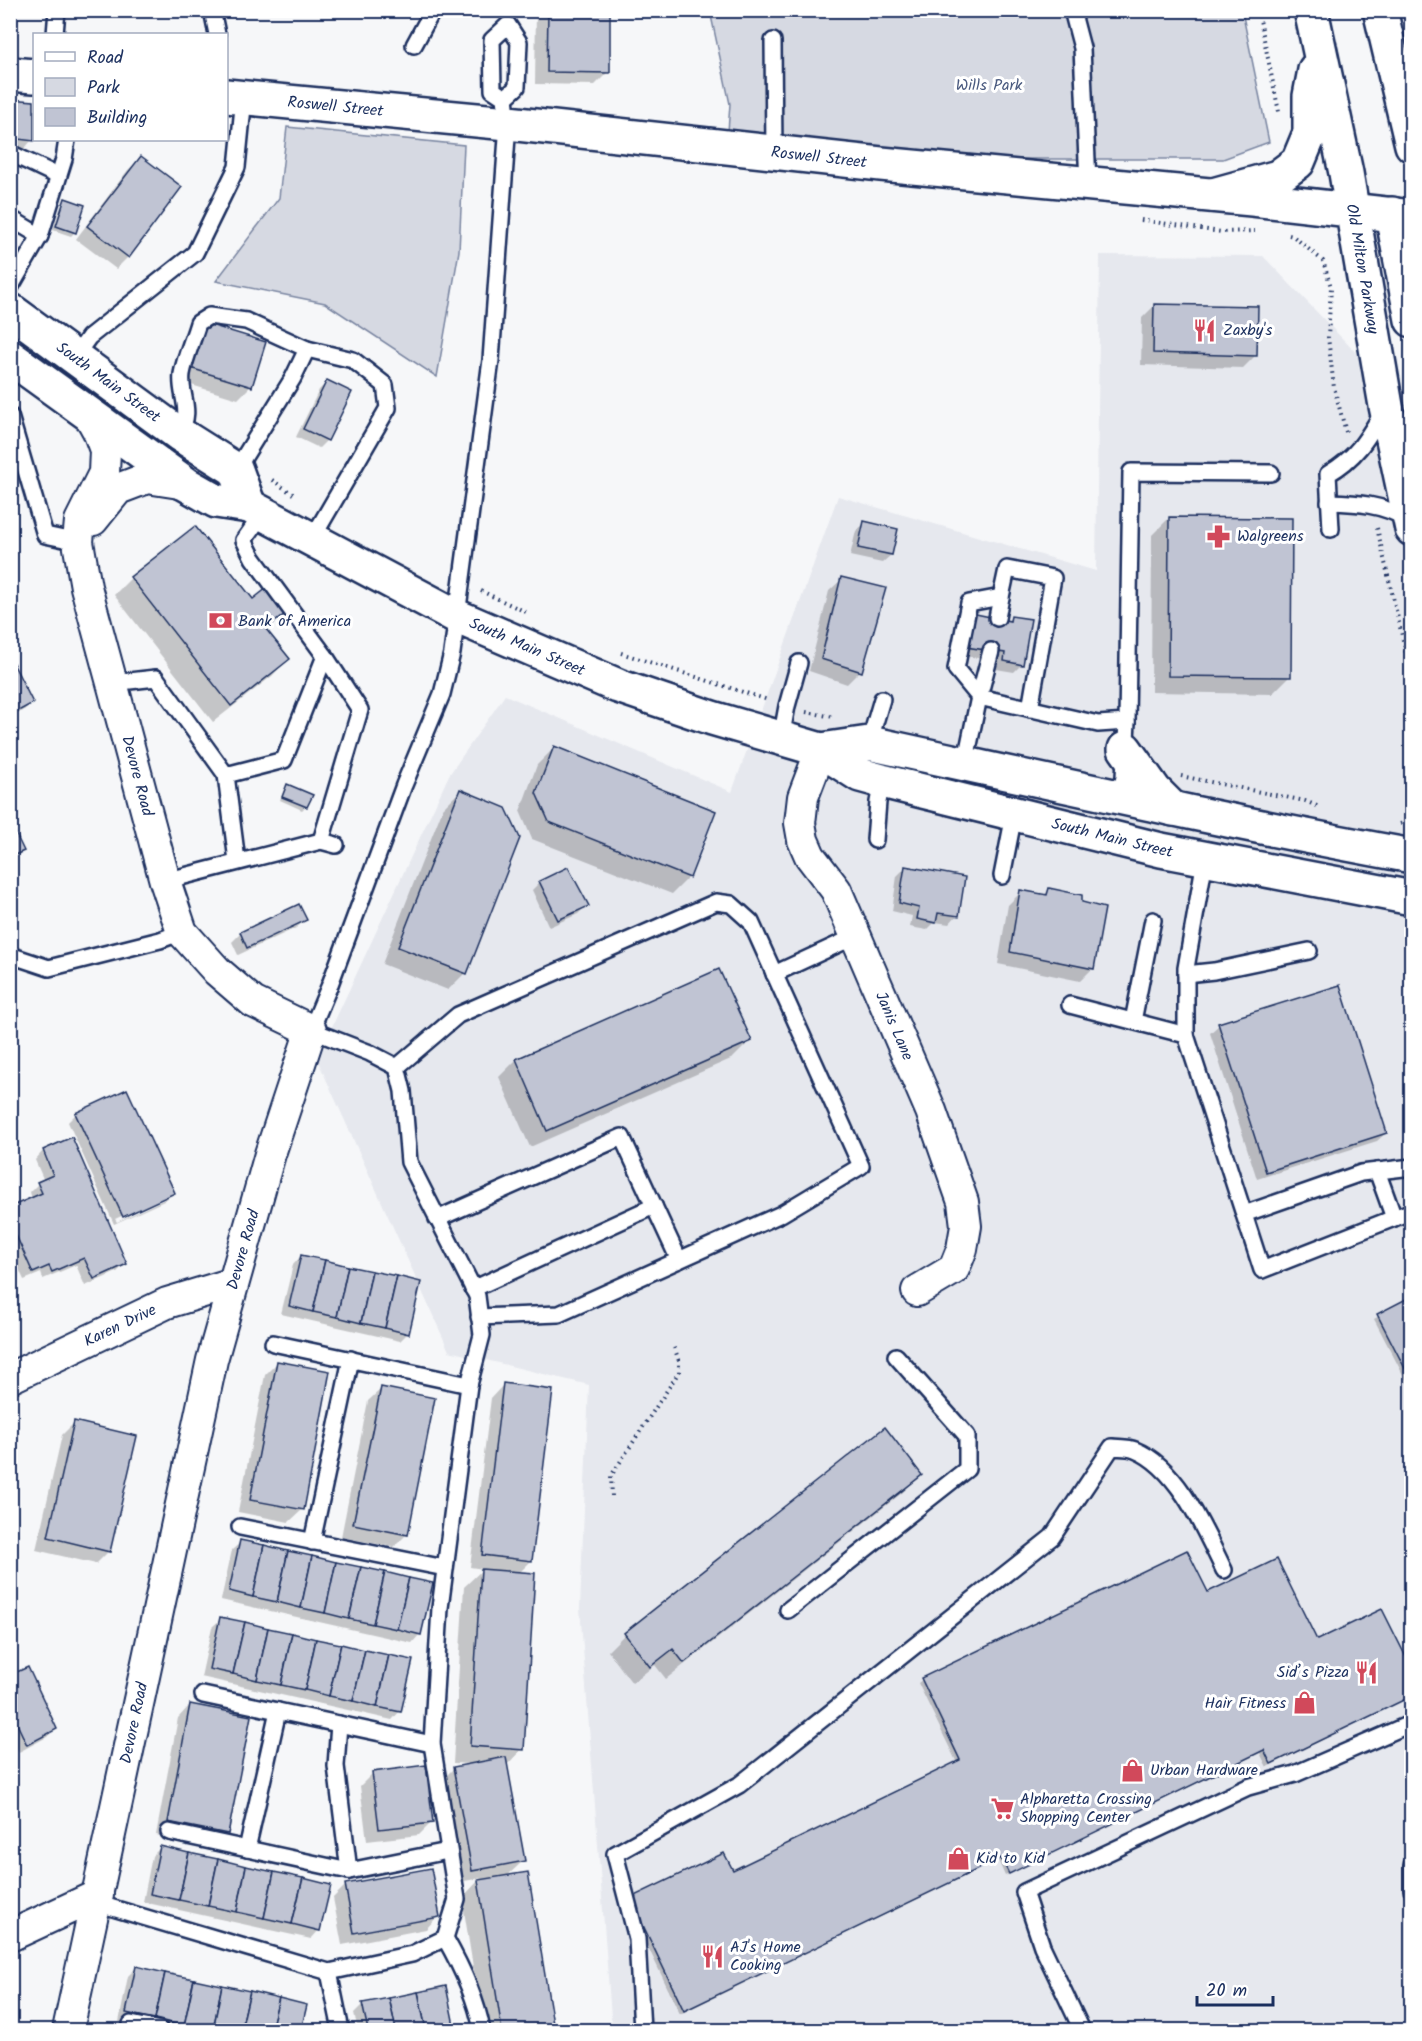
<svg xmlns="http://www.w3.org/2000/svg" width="1422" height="2041" font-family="Kalam,sans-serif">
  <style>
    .built { fill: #e6e8ee }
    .green { fill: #d6d9e2; stroke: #7884a0; stroke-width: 1.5 }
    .shadow { fill: #0003; fill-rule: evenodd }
    .building { fill: #c0c4d3; stroke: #1b2f5e; stroke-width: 1.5 }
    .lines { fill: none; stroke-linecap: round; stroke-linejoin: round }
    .service-casing { stroke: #1b2f5e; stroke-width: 20 }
    .minor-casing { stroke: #1b2f5e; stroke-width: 34 }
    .tertiary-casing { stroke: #1b2f5e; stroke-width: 38 }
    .secondary-casing { stroke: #1b2f5e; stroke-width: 38 }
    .trunk-casing { stroke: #1b2f5e; stroke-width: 38 }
    .path { stroke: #1b2f5e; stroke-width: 4; stroke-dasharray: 1.5 4.5; stroke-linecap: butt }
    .service { stroke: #fff; stroke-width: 15 }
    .minor { stroke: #fff; stroke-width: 30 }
    .tertiary { stroke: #fff; stroke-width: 33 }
    .secondary { stroke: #fff; stroke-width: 33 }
    .trunk { stroke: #fff; stroke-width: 33 }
    .labels { text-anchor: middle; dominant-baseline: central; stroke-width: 6; stroke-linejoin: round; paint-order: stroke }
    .park-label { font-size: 16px; fill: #4a5a7f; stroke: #fff }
    .street-label { font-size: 16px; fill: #1b2f5e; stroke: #fff }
    .poi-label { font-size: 16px; fill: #1b2f5e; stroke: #fff; text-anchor: start }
  </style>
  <rect width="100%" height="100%" fill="#f6f7f9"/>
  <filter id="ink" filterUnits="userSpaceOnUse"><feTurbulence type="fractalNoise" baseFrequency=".0167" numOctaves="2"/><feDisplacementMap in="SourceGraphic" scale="12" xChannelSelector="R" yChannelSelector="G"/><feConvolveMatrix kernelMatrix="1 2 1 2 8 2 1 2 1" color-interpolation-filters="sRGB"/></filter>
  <g filter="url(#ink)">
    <path class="built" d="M1100,255L1263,256L1411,410V2030H612L580,1608L589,1385L449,1351L317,1059L449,775L505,695L732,792L838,496L1096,571Z"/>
    <g class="green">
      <path d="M710,11H1242L1269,142L1223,159H976L728,132L730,104Z"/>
      <path d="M287,127L464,145L459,251L437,377L325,303L216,281L279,198Z"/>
    </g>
    <g class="shadow">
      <path d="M536,10H609L608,72L595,85L535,84Z"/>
      <path d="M10,100L34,103L32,140L24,149L10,147Z"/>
      <path d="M141,158L128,257L116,269L76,239L128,170Z"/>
      <path d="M65,200L75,232L71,236L53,230L62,204Z"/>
      <path d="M1155,305L1256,355L1243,368L1141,365L1142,318Z"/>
      <path d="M192,337L251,386L238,399L178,381Z"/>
      <path d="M327,382V440L319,448L296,437L319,390Z"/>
      <path d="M1169,518L1289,677L1272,694L1151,692L1152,535Z"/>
      <path d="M865,523L891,555L882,563L850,556L856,531Z"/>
      <path d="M195,528L253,601L284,613L266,631L288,659L272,676L213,722L114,595L131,578Z"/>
      <path d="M842,579L860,671L847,684L809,671L829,591Z"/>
      <path d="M1011,617L1022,664L1014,672L996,669L998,661L958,655L963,623L1007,622Z"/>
      <path d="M10,660L31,703L23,711L10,717Z"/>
      <path d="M554,748L689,877L672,894L532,839L520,811L537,765Z"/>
      <path d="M288,786L306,806L302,810L280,800L284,789Z"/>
      <path d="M460,791L465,973L448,990L382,964L443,808Z"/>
      <path d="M10,825L22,851L10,863Z"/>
      <path d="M906,867L957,915L949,924L935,922L927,930L910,927L912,916L892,911L897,876Z"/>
      <path d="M540,882L587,905L578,914L549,927L532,890Z"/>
      <path d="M1049,890L1093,968L1080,981L998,964L1008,905L1021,892L1043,896Z"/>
      <path d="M299,906L305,920L296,928L238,955L232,942L240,934Z"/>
      <path d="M1219,1025L1386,1133L1377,1141L1257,1179L1210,1033Z"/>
      <path d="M750,1041L733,1058L530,1147L499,1077L516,1060Z"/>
      <path d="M76,1114L173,1193L164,1201L114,1224L68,1122ZM165,1196V1199L117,1222L115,1219Z"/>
      <path d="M71,1139L125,1264L117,1272L85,1286L76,1265L43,1279L41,1273L24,1280L10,1249V1208L32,1199L30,1192L38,1184L44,1181L35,1160L43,1151Z"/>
      <path d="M301,1256L408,1333L400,1341L281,1314L293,1265Z"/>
      <path d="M1412,1298V1392L1374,1319Z"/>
      <path d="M278,1362L302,1510L289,1522L238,1512L265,1375Z"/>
      <path d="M503,1385L531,1561L519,1573L522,1749L506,1766L523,1861L507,1876L527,1873L552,2030H483L462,1898L481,1878L459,1882L441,1781L454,1768L471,1764L453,1763L464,1587L483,1569L470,1567L491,1398Z"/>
      <path d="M381,1389L406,1535L394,1547L341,1537L368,1401Z"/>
      <path d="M74,1423L109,1551L96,1564L36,1550L62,1435Z"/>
      <path d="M884,1429L920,1475L903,1492L666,1679L655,1665L632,1683L608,1651L625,1634Z"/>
      <path d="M241,1542L420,1634L412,1643L221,1600L232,1550Z"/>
      <path d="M1186,1552L1207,1594L1316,1642L1412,1673V1696L1267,1767L1260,1753L1005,1876L998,1860L680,2014L627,1903L732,1872L957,1763L918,1683L922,1680Z"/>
      <path d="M221,1619L400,1711L392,1720L201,1677L212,1627Z"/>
      <path d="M10,1676L55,1728L47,1737L19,1752L10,1735Z"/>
      <path d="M190,1705L227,1833L214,1846L156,1835L178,1718Z"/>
      <path d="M373,1773L432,1822L419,1835L367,1841L360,1786Z"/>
      <path d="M160,1848L319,1930L311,1939L143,1902L152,1856Z"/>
      <path d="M346,1885L438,1916L426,1929L342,1945L333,1898Z"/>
      <path d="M136,1968L305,2006L299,2030H160L119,2022L128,1976Z"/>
      <path d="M445,1988L454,2030H358L354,2013L363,2004Z"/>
    </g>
    <g class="building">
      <path d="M548,10H610V73L547,72Z"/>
      <path d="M10,99L34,101V141L10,138Z"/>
      <path d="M141,156L182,187L129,258L87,226Z"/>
      <path d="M65,198L85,205L76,233L56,226Z"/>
      <path d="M1154,304L1258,306L1257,356L1153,353Z"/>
      <path d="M204,323L266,342L252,387L190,368Z"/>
      <path d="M327,380L352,392L328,441L303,429Z"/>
      <path d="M1169,517L1292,518L1291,677L1168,676Z"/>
      <path d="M864,521L898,529L892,555L858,548Z"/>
      <path d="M195,526L253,599L267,588L286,613L266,629L290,659L231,706L130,577Z"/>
      <path d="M841,577L886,588L862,672L821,659Z"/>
      <path d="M971,613L1010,621L1011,616L1031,619L1023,665L1004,661L1005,653L966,647Z"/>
      <path d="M10,657L33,703L11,715L10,714Z"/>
      <path d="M554,746L716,811L690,878L549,822L536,793Z"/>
      <path d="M287,784L313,795L307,807L282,797Z"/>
      <path d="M460,789L506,808L520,838L467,974L398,947Z"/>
      <path d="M10,822L24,851L10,857Z"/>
      <path d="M905,866L965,877L959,916L938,913L936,923L917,919L919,908L899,903Z"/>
      <path d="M568,867L589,906L558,920L539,881Z"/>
      <path d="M1049,888L1082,895V902L1105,908L1094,969L1010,952L1020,890L1047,895Z"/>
      <path d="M299,904L307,920L247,948L240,932Z"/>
      <path d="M719,969L752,1041L547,1131L516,1059Z"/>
      <path d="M1340,985L1387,1133L1266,1172L1218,1023Z"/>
      <path d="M127,1089L175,1193L123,1217L75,1113Z"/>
      <path d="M72,1137L127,1264L94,1279L84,1258L52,1272L49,1266L33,1273L10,1222V1207L42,1193L37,1182L53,1175L43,1150Z"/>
      <path d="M301,1255L325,1260L313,1312L289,1306Z"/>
      <path d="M325,1260L348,1266L337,1317L313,1312Z"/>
      <path d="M348,1266L372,1271L361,1323L337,1317Z"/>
      <path d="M372,1271L397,1276L385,1328L361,1323Z"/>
      <path d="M397,1276L421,1282L409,1334L385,1328Z"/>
      <path d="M1412,1296V1382L1377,1314Z"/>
      <path d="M277,1361L330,1371L304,1510L250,1500Z"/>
      <path d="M503,1383L553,1390L532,1561L482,1555Z"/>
      <path d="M381,1387L435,1398L408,1535L353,1524Z"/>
      <path d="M74,1421L137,1436L110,1552L48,1537Z"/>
      <path d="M885,1427L922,1475L684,1663L673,1649L650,1667L624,1633Z"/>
      <path d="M240,1540L264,1545L253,1597L229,1591Z"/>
      <path d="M264,1545L288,1551L277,1602L253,1597Z"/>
      <path d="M1187,1550L1208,1592L1277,1559L1317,1640L1382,1609L1412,1669V1696L1271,1764L1264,1750L1009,1874L1001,1858L684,2011L630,1898L724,1853L733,1870L960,1760L921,1678Z"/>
      <path d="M288,1551L312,1556L301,1608L277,1602Z"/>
      <path d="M312,1556L336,1562L325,1613L301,1608Z"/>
      <path d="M336,1562L361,1567L349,1619L325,1613Z"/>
      <path d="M361,1567L385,1572L373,1624L349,1619Z"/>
      <path d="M481,1569L535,1573L524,1750L470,1746Z"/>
      <path d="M385,1572L409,1578L397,1629L373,1624Z"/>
      <path d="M409,1578L433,1583L421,1635L397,1629Z"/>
      <path d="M220,1617L245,1622L233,1674L209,1669Z"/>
      <path d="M245,1622L268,1628L257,1680L233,1674Z"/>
      <path d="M268,1628L292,1633L281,1685L257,1680Z"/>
      <path d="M292,1633L316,1639L305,1690L281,1685Z"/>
      <path d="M316,1639L341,1644L329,1696L305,1690Z"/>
      <path d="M341,1644L365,1650L353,1701L329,1696Z"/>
      <path d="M365,1650L389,1655L377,1707L353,1701Z"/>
      <path d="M389,1655L413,1660L401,1712L377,1707Z"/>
      <path d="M28,1667L57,1729L27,1745L10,1709V1675Z"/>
      <path d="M190,1704L251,1716L228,1834L168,1822Z"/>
      <path d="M506,1757L525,1861L472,1871L453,1767Z"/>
      <path d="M426,1765L433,1823L379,1829L372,1772Z"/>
      <path d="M160,1846L189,1853L179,1900L150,1894Z"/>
      <path d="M189,1853L218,1859L208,1906L179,1900Z"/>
      <path d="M218,1859L246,1866L237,1912L208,1906Z"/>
      <path d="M246,1866L274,1872L264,1918L237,1912Z"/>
      <path d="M431,1868L440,1917L354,1933L345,1884Z"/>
      <path d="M274,1872L303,1878L292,1924L264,1918Z"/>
      <path d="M528,1872L554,2030H502L478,1880Z"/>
      <path d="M303,1878L331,1885L320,1931L292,1924Z"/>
      <path d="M136,1966L165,1973L155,2019L126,2013Z"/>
      <path d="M165,1973L194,1979L184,2026L155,2019Z"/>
      <path d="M194,1979L222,1985L213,2030L184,2026Z"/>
      <path d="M222,1985L250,1991L241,2030H213Z"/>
      <path d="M446,1986L455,2030H426L418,1992Z"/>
      <path d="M250,1991L279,1998L271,2030H241Z"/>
      <path d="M418,1992L426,2030H396L389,1998Z"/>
      <path d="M279,1998L307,2005L301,2030H271Z"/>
      <path d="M389,1998L396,2030H368L362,2003Z"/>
    </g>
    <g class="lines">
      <defs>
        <g id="service">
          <path d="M212,10L217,34"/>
          <path d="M1072,10L1082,48L1088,183"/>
          <path d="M55,34L57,10"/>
          <path d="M773,41L774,152"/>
          <path d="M414,45L433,10"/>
          <path d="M10,153L58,176"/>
          <path d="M10,218L40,236"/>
          <path d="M10,288L40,236L64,159L67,140"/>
          <path d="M307,349L353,360L385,385L388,408L312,539"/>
          <path d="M74,358L89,337L195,253L237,167L244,97"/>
          <path d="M10,416L45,535L78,542"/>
          <path d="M179,434C194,410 179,395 182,374C185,357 193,340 198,323L209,316L246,321L307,349L293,378L236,470"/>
          <path d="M1329,502C1358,503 1382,504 1407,519"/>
          <path d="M263,513L244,540L253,558L325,656L360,710L321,841"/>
          <path d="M1331,529L1328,474C1356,458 1367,439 1383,412"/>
          <path d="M997,618L1001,597"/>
          <path d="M112,683L156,678L226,775L284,760L325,656"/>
          <path d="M979,697L956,669L969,603L1001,597L1007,569L1053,578L1030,709"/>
          <path d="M979,697L991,651"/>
          <path d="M781,739L787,706L799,663"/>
          <path d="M869,743L882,699"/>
          <path d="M965,764L979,697L1098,724L1127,722"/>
          <path d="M226,775L237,861"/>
          <path d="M1120,797L1124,777L1127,722L1131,472L1271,473"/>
          <path d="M875,840L878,802L882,781"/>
          <path d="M1002,876L1014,815"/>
          <path d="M165,881L321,841L336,845"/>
          <path d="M10,955L49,968L160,940L182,932"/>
          <path d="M774,974L856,936"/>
          <path d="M1186,974L1214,971L1309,951"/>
          <path d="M1070,1005L1186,1035L1262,1270L1412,1211"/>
          <path d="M1133,1021L1153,920"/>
          <path d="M1186,1035V968L1205,860"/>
          <path d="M397,1067L458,1015L716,902L731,904L751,922L861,1166L781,1214L559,1314L479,1317"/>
          <path d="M1377,1171L1394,1218"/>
          <path d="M1244,1214L1361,1173L1412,1167"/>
          <path d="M437,1219L622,1137L679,1260"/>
          <path d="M473,1289L654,1206"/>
          <path d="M273,1343L469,1385"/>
          <path d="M240,1527L445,1568"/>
          <path d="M312,1542L351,1359"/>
          <path d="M788,1610L967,1469V1436L896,1356"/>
          <path d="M203,1695L432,1744"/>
          <path d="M339,1724L336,1766L349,1871"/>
          <path d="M169,1832L349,1871L448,1851"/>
          <path d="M247,1849L278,1711"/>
          <path d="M1412,1865V1890"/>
          <path d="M96,1903L329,1972L412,1954L445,1938L457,1899L432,1744L440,1608L469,1385L482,1335L477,1296L409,1162L403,1091L397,1067L370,1053L311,1030L329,987L404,785L442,694L452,653L491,360L508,123L505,98L493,90L492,40L508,25L519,42L517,87L505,98"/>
          <path d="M445,1938C461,1966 476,1998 482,2030"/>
          <path d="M329,1972L341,2030"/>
          <path d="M131,2024L160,2030"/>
          <path d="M642,2030L637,1939L615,1854L739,1785L1052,1537L1112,1447C1119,1448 1128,1447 1135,1450C1178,1467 1205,1531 1224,1570"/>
          <path d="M1082,2030L1042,1946L1024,1892L1248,1787L1295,1774L1412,1723"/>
        </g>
        <g id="minor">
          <path d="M93,520L118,489L147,478L186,484"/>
          <path id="s1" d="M821,750L803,797L800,823L803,840L810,856L836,890L931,1111L963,1202L966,1226L962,1249L954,1269L917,1291"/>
          <path id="s2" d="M10,1378L167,1303L233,1283"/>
          <path d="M10,1936L98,1895"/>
          <path id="s3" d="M68,2030L212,1360L270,1154L311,1030L253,1002L217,971L182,932L165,881L112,683L86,587L78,542L80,521L104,473L105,450L98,431L88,413"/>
        </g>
        <g id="tertiary">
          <path d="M10,74L34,76"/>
          <path id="s4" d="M226,96L508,123L881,164L1252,199L1412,217"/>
        </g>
        <g id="secondary">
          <path id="s5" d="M1311,10L1346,173L1386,406L1412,529"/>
          <path d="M1380,10L1412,145"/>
          <path d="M1213,195L1278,177L1298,162L1310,133V96L1315,70"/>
          <path d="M1392,214L1412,320"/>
        </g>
        <g id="trunk">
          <path id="s6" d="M10,310L179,434L236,470L249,506"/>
          <path id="s7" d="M10,357L186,484L216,501L249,506L458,617L618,686L712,718L821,750L860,775L882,781L1161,850L1412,898"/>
          <path d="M1125,749L1155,791L1173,809"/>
          <path d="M821,750L869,743C1050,782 1230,823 1412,856"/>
        </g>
      </defs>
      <use href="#service" class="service-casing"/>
      <use href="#minor" class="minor-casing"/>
      <use href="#tertiary" class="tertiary-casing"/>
      <use href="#secondary" class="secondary-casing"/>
      <use href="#trunk" class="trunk-casing"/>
      <g class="path">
        <path d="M1258,10L1279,112"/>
        <path d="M1141,220L1221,232L1255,231"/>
        <path d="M1289,235L1293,236L1323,261L1331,287L1328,337L1334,388L1346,432"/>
        <path d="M272,480L293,494"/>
        <path d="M1377,528L1412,679"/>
        <path d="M481,591L526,612"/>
        <path d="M621,653L768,700"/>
        <path d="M806,712L834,717"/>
        <path d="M1181,776L1305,801L1317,806"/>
        <path d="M1400,824L1407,822L1412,816"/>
        <path d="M612,1496L611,1476L679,1372V1361L673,1344"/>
      </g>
      <use href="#service" class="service"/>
      <use href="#minor" class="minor"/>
      <use href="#tertiary" class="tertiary"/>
      <use href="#secondary" class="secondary"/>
      <use href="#trunk" class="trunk"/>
    </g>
  </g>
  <defs>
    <symbol id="restaurant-bare" viewBox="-9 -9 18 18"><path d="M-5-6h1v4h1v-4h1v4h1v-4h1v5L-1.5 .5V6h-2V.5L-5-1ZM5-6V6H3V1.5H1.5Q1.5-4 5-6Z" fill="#d1495b" stroke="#fff" stroke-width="2.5" paint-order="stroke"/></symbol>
    <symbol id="pharmacy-bare" viewBox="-9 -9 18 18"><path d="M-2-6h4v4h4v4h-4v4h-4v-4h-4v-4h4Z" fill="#d1495b" stroke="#fff" stroke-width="2.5" paint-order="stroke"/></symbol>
    <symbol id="bank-bare" viewBox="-9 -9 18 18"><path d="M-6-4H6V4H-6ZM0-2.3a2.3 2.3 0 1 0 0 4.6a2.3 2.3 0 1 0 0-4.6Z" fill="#d1495b" stroke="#fff" stroke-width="2.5" paint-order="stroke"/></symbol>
    <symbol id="shop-bare" viewBox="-9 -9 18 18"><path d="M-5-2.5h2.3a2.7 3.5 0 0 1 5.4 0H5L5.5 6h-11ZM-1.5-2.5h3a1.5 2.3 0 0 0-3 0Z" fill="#d1495b" stroke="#fff" stroke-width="2.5" paint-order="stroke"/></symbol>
    <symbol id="supermarket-bare" viewBox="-9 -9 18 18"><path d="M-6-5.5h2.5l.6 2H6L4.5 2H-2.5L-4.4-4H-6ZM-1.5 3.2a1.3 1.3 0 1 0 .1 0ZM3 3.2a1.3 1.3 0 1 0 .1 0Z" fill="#d1495b" stroke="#fff" stroke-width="2.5" paint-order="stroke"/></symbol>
  </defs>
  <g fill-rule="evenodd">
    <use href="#restaurant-bare" x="1188" y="314" width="33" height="33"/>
    <use href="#pharmacy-bare" x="1202" y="520" width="33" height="33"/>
    <use href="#bank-bare" x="204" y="604" width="33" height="33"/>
    <use href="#restaurant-bare" x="1350" y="1656" width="33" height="33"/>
    <use href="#shop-bare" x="1288" y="1686" width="33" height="33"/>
    <use href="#shop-bare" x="1116" y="1754" width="33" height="33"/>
    <use href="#supermarket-bare" x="986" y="1792" width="33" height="33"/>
    <use href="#shop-bare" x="942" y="1842" width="33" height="33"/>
    <use href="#restaurant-bare" x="696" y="1940" width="33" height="33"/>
  </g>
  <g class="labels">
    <g class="park-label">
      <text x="989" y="85">Wills Park</text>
    </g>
    <g class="street-label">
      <text stroke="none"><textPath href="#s4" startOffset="110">Roswell Street</textPath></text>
      <text stroke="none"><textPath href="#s4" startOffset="596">Roswell Street</textPath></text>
      <text stroke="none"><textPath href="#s5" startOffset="264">Old Milton Parkway</textPath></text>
      <text stroke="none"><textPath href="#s6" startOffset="122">South Main Street</textPath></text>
      <text stroke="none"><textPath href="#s7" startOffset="597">South Main Street</textPath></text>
      <text transform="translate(137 776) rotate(75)">Devore Road</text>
      <text stroke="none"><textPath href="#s7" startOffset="1215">South Main Street</textPath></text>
      <text stroke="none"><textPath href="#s1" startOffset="302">Janis Lane</textPath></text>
      <text stroke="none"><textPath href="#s3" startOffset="800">Devore Road</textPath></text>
      <text stroke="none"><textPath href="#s2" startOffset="122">Karen Drive</textPath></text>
      <text stroke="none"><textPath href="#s3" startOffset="314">Devore Road</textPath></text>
    </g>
    <g class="poi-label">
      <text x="1223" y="330">Zaxby's</text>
      <text x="1237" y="536">Walgreens</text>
      <text x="238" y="621">Bank of America</text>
      <text x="1349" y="1672" text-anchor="end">Sid’s Pizza</text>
      <text x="1286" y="1703" text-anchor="end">Hair Fitness</text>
      <text x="1150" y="1770">Urban Hardware</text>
      <text x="1020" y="1799">Alpharetta Crossing<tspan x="1020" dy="18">Shopping Center</tspan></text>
      <text x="976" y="1858">Kid to Kid</text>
      <text x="730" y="1947">AJ's Home<tspan x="730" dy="18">Cooking</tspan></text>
    </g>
  </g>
  <rect width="1422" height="2041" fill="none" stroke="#fff" stroke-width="36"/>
  <rect x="18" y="18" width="1386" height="2005" fill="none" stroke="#1b2f5e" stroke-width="2" filter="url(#ink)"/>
  <rect x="33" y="33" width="195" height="108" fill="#ffffff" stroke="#a4acbf" stroke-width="1.5"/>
  <rect x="45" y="52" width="30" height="9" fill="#ffffff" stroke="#a4acbf" stroke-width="1.5"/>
  <text x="87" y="63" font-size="18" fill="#1b2f5e">Road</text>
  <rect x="45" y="78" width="30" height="18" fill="#d6d9e2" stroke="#a4acbf" stroke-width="1.5"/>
  <text x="87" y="93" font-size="18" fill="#1b2f5e">Park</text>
  <rect x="45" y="108" width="30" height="18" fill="#c0c4d3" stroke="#a4acbf" stroke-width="1.5"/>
  <text x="87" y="123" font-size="18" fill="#1b2f5e">Building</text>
  <path d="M1197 1996v9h76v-9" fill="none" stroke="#1b2f5e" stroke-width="3"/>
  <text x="1206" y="1996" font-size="18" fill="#1b2f5e" stroke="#ffffff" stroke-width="4.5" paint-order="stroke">20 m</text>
</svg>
